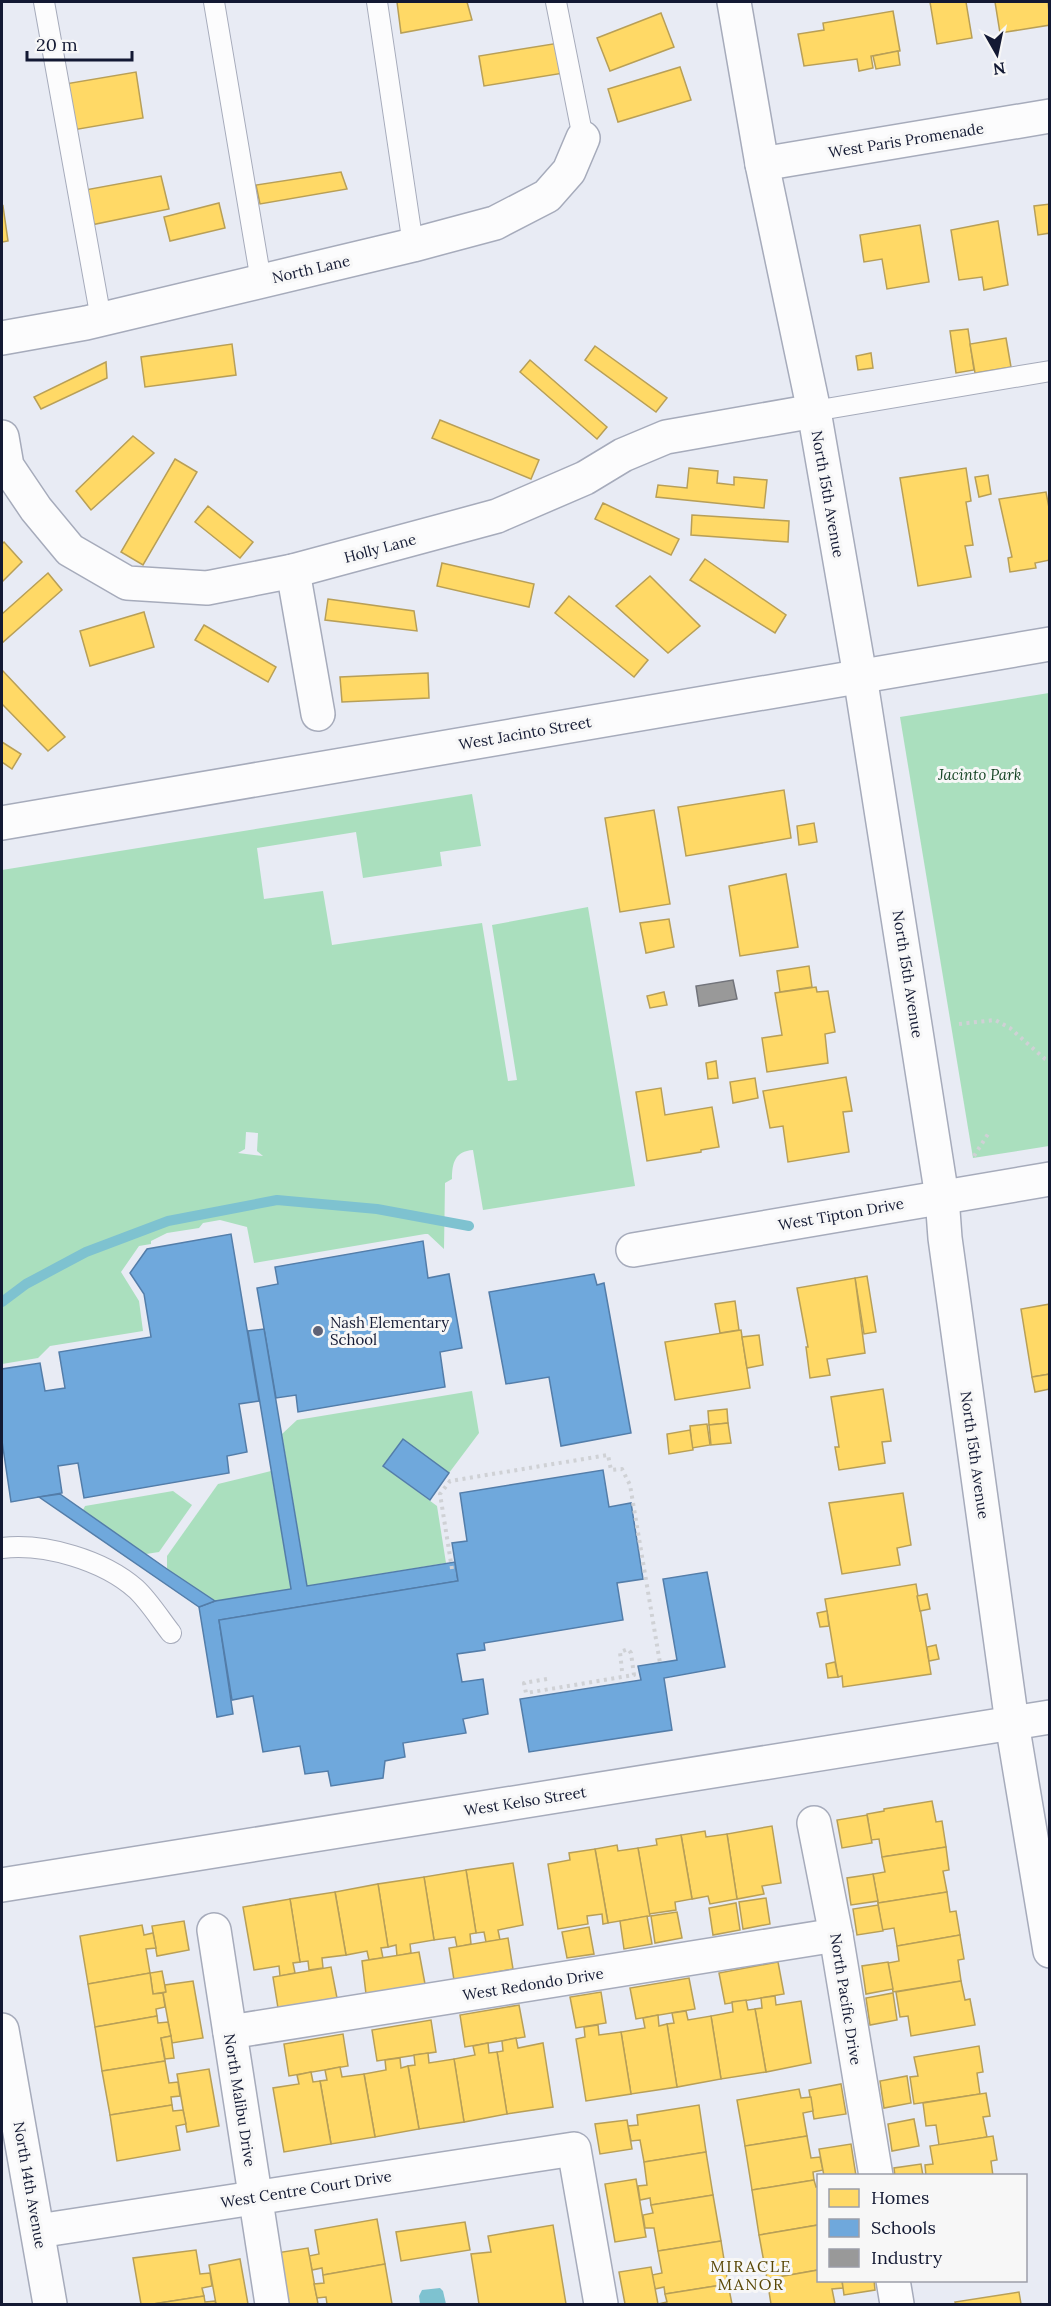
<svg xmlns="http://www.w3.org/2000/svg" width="1051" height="2306" font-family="Lora,serif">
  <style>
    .green { fill: #aadfbe; fill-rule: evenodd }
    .water { fill: #7ec2d0 }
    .homes { fill: #ffd966; stroke: #b89f57; stroke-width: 1.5 }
    .schools { fill: #6fa8dc; stroke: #537da9; stroke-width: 1.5 }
    .industry { fill: #999; stroke: #71737a; stroke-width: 1.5 }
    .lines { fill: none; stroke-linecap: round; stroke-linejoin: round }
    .stream { stroke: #7ec2d0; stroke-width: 10 }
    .lane-casing { stroke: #a6abbb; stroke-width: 22 }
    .street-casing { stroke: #a6abbb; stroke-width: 36 }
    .path { stroke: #cfd1d5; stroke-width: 4; stroke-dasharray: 3 4.5; stroke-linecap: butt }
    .lane { stroke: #fcfcfd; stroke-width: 20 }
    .street { stroke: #fcfcfd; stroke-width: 33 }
    .poi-dot { fill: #5e6277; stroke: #f7f7f7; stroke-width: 2 }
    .labels { text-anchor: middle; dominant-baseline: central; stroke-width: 6; stroke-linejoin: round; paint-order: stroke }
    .street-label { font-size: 15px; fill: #131933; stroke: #f7f7f7 }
    .park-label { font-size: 15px; font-style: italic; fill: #164425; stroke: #f7f7f7 }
    .poi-label { font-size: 15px; fill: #131933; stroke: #f7f7f7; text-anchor: start }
    .neighbourhood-label { font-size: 16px; letter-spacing: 1.5px; fill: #594706; stroke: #f7f7f7 }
  </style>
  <rect width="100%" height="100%" fill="#e8ebf4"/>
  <g class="green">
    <path d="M1049,693V1146L973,1158L900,717Z"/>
    <path d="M472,794L481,846L440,852L442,866L363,878L356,832L257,848L264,899L323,891L332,945L482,923L508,1081L517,1080L492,925L588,907L635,1186L483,1210L473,1150C455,1151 452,1163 452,1179L445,1183L444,1249L428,1234H425L254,1263L247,1227L220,1220L203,1223L199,1228L167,1233L151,1241V1244L139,1246L121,1272L139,1301L143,1331L50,1346L38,1358L2,1364V870ZM246,1132L258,1133L257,1151L263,1156L238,1153L245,1149Z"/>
    <path d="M472,1391L479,1433L449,1473L403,1440L383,1466L437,1506L446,1563L307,1586L282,1434L297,1420Z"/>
    <path d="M271,1471L291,1589L215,1601L167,1569V1556L218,1484Z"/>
    <path d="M173,1491L192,1505L159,1552L146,1554L83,1510L85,1506Z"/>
  </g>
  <path class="water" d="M440,2288L443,2291L446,2304H420L419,2296L422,2290Z"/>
  <g class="homes">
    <path d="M397,2H467L472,20L401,33Z"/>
    <path d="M930,2H966L972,38L937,44Z"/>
    <path d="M995,2H1048L1050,25L1000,33Z"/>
    <path d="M893,11L900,51L871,56L873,68L859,71L857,59L804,66L798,34L824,30L823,23Z"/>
    <path d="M661,13L674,47L610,71L597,38Z"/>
    <path d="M559,43L564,73L484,86L479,56Z"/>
    <path d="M898,51L900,65L876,69L873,56Z"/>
    <path d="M680,67L691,100L618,122L608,89Z"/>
    <path d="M136,72L143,118L73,130L65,84Z"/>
    <path d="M341,172L347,189L260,204L256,185Z"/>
    <path d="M161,176L169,209L91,225L85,190Z"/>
    <path d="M219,203L225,228L170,241L164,217Z"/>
    <path d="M1050,204V233L1038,235L1034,206Z"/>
    <path d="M3,206L8,241L2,242V207Z"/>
    <path d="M998,221L1008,285L984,290L982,277L959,280L951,230Z"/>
    <path d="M920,225L929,282L887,289L882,259L864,262L860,235Z"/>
    <path d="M968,329L974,370L956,373L950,331Z"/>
    <path d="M1006,338L1011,367L975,373L970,344Z"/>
    <path d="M232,344L236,375L145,387L141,357Z"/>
    <path d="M595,346L667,398L656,412L585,360Z"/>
    <path d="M871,353L873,368L858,370L856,356Z"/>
    <path d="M530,360L607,427L597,439L520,372Z"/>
    <path d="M106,362L107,378L41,409L34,397Z"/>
    <path d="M440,420L539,460L531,479L432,438Z"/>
    <path d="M133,436L154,453L91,510L76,491Z"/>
    <path d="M175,459L197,472L143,565L121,552Z"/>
    <path d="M689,468L718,471L717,483L734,485V477L767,480L764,508L656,497L658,485L687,488Z"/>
    <path d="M966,468L971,501L966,502L973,545L965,546L971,577L918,586L900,478Z"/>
    <path d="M988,475L991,494L979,497L975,477Z"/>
    <path d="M1046,492L1050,513V560L1035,563L1036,568L1010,572L1008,558L1012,557L999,499Z"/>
    <path d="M603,503L679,539L671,555L595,519Z"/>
    <path d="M208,506L253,542L240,558L195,522Z"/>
    <path d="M692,515L789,521L788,542L691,535Z"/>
    <path d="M4,542L22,562L2,582V544Z"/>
    <path d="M705,559L786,615L775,633L690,580Z"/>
    <path d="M442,563L534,584L529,607L437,586Z"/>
    <path d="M48,573L62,590L2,643V614Z"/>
    <path d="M650,576L700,626L668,653L616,606Z"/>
    <path d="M569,596L648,660L634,677L555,613Z"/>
    <path d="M328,599L414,611L417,631L325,620Z"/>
    <path d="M144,612L154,647L90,666L80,631Z"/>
    <path d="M204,625L276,667L268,682L195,640Z"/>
    <path d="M2,670L65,737L48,751L2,704Z"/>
    <path d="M428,673L429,698L342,702L340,677Z"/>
    <path d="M2,742L21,754L12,769L2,762Z"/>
    <path d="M784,790L791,838L686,856L678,807Z"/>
    <path d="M654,810L670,904L620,912L605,818Z"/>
    <path d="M814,823L817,842L799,845L797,826Z"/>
    <path d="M786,874L798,947L740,956L729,886Z"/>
    <path d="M669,919L674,947L646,953L640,923Z"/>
    <path d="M809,966L812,987L780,992L777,971Z"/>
    <path d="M816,987L817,992L828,991L835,1032L825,1034L828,1063L767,1072L762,1038L782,1035L775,993Z"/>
    <path d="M664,992L667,1005L650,1008L647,996Z"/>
    <path d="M716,1061L718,1078L708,1079L706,1063Z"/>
    <path d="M846,1077L852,1111L843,1112L849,1152L788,1162L783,1126L770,1128L763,1091Z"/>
    <path d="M755,1078L758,1098L733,1103L730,1082Z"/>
    <path d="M661,1088L665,1115L712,1107L719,1147L701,1150V1152L647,1161L636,1092Z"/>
    <path d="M867,1276L876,1332L864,1334L855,1278Z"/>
    <path d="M855,1278L865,1353L827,1359L830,1375L810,1378L806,1347H808L797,1288Z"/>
    <path d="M735,1301L739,1330L720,1333L715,1304Z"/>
    <path d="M1050,1304V1374L1032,1377L1021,1309Z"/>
    <path d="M741,1330L750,1388L675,1400L665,1342Z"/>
    <path d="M759,1335L763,1365L747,1368L742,1337Z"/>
    <path d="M1050,1374V1389L1035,1392L1032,1377Z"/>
    <path d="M883,1389L891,1441L882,1442L885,1463L839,1470L835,1447H839L831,1397Z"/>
    <path d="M727,1409L728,1423L709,1425L708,1411Z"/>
    <path d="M728,1423L731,1443L711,1445L709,1425Z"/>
    <path d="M707,1424L710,1445L692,1448L690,1426Z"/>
    <path d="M690,1430L693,1450L669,1454L667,1434Z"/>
    <path d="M903,1493L911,1545L897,1548L900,1565L842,1574L829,1503Z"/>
    <path d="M916,1584L931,1674L843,1687L842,1676L838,1677L825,1599Z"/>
    <path d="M927,1594L930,1609L920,1611L917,1596Z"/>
    <path d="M827,1611L829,1626L820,1627L817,1613Z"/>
    <path d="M936,1645L939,1659L929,1661L927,1647Z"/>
    <path d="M835,1662L838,1677L828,1678L826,1664Z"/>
    <path d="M932,1801L936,1822L942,1821L946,1847L882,1857L879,1839L871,1840L867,1814L884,1811V1809Z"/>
    <path d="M867,1815L872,1843L842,1848L837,1820Z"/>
    <path d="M772,1826L781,1883L762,1886L764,1894L737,1899L727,1834Z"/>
    <path d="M705,1831L706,1837L727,1834L737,1899L710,1904L708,1896L692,1899L681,1835Z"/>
    <path d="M681,1835L692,1899L675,1902L676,1910L649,1914L638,1848L657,1845L656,1839Z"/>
    <path d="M617,1845L618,1851L638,1848L650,1916L608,1923L595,1849Z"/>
    <path d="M946,1847L949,1870L943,1871L947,1892L878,1903L873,1874L885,1872L882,1857Z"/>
    <path d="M595,1849L608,1923L603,1924L602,1914L587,1916L588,1924L558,1929L548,1864L570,1860L569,1853Z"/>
    <path d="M513,1863L523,1925L498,1930L500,1940L486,1942L484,1932L476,1933L466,1870Z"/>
    <path d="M466,1870L476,1933L470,1934L471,1944L457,1947L455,1937L434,1940L424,1877Z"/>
    <path d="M873,1874L878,1901L851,1905L847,1878Z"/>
    <path d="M424,1877L434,1940L410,1944L411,1953L397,1956L396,1945L388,1947L378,1884Z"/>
    <path d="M378,1884L388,1947L381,1948L383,1958L369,1960L367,1951L346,1955L335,1892Z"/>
    <path d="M335,1892L346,1955L322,1958L323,1968L309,1970L308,1961L300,1962L290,1899Z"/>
    <path d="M947,1892L950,1912L956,1911L960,1935L897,1946L894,1928L882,1930L878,1903Z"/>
    <path d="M766,1898L770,1924L743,1929L739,1902Z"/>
    <path d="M290,1899L300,1962L293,1963L295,1973L280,1976L279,1966L254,1970L243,1907Z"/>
    <path d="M736,1903L740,1930L713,1935L709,1908Z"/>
    <path d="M878,1905L883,1931L857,1935L853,1909Z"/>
    <path d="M677,1912L682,1938L655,1943L651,1916Z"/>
    <path d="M647,1916L652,1944L624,1949L620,1921Z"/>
    <path d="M184,1921L189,1950L157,1956L152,1926Z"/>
    <path d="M142,1925L144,1935L153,1933L156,1948L146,1949L150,1973L88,1984L80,1936Z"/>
    <path d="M589,1927L594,1954L567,1958L562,1932Z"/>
    <path d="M960,1935L964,1959L958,1960L961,1981L893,1992L888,1963L899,1961L897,1946Z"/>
    <path d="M508,1938L513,1969L454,1980L449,1948Z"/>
    <path d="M419,1952L425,1984L366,1994L362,1961Z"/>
    <path d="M778,1962L784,1994L725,2004L719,1973Z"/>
    <path d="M888,1962L893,1989L866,1994L862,1966Z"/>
    <path d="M331,1967L337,1998L278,2008L273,1977Z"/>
    <path d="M162,1971L166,1992L153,1994L150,1973Z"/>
    <path d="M150,1973L153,1994L163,1993L165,2007L156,2009L157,2016L95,2027L88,1984Z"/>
    <path d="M689,1978L695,2009L636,2019L630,1988Z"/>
    <path d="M193,1981L203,2038L172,2043L163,1993L166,1992L165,1985Z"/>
    <path d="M961,1981L965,2000L970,1999L975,2025L911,2036L908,2016L900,2017L896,1992Z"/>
    <path d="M601,1992L606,2023L576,2028L570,1997Z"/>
    <path d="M893,1993L897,2020L870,2025L866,1998Z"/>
    <path d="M775,1996L776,2005L801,2001L811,2063L766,2072L755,2009L762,2008L761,1998Z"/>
    <path d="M746,2000L748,2010L755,2009L766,2072L721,2079L711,2016L733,2012L732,2002Z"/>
    <path d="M519,2005L525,2037L465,2047L460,2015Z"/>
    <path d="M686,2011L688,2020L711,2016L721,2079L677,2087L667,2024L674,2023L672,2013Z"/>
    <path d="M658,2015L659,2026L667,2024L677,2087L631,2094L621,2032L645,2028L643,2018Z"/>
    <path d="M157,2016L158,2023L168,2022L171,2036L161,2038L165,2061L102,2071L95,2027Z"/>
    <path d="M431,2020L436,2052L377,2061L372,2030Z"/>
    <path d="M598,2025L599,2035L621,2032L631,2094L586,2101L576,2039L585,2037L584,2027Z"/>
    <path d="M343,2034L348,2066L289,2076L284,2044Z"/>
    <path d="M171,2036L174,2058L165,2059L161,2038Z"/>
    <path d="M516,2038L518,2048L543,2043L553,2107L507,2114L497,2052L503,2051L502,2041Z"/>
    <path d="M488,2043L489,2053L497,2052L507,2114L464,2122L454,2059L475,2055L473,2046Z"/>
    <path d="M979,2046L983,2072L977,2073L980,2094L914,2104L910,2077L918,2076L914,2057Z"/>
    <path d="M428,2053L429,2063L454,2059L464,2122L419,2129L408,2066L415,2065L414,2055Z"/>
    <path d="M400,2058L401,2068L408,2066L419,2129L375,2137L364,2074L386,2070L385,2060Z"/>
    <path d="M165,2061L169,2083L178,2082L180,2096L171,2097L172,2105L110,2115L102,2071Z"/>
    <path d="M340,2067L342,2077L364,2074L375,2137L331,2144L320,2081L327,2080L325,2070Z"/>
    <path d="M209,2069L219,2126L187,2132L177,2074Z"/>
    <path d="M311,2072L313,2082L320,2081L331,2144L284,2152L273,2088L299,2084L297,2075Z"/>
    <path d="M907,2076L911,2103L884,2108L880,2081Z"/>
    <path d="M841,2084L846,2114L814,2119L809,2090Z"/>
    <path d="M799,2089L801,2098L811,2097L813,2111L803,2113L807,2136L745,2146L737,2100Z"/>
    <path d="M986,2093L990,2116L983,2117L987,2137L939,2145L936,2125L926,2126L923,2103Z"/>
    <path d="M172,2105L173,2111L183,2110L186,2124L176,2126L180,2150L117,2161L110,2115Z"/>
    <path d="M699,2105L706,2152L644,2162L640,2140L631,2141L628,2126L638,2125L637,2115Z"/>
    <path d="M914,2119L919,2146L892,2151L888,2124Z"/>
    <path d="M627,2120L632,2149L600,2154L595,2124Z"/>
    <path d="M807,2136L811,2158L820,2157L823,2170L813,2172L814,2180L752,2190L745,2146Z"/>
    <path d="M993,2136L997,2160L991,2161L993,2176H926L925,2165L933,2164L930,2146Z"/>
    <path d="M851,2144L856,2176H824L819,2149Z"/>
    <path d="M706,2152L713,2195L651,2205L650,2198L640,2200L638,2186L647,2185L644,2162Z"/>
    <path d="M921,2164L923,2176H895L894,2168Z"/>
    <path d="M636,2179L646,2237L615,2242L605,2184Z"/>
    <path d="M814,2180L816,2187L818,2186V2225L759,2235L752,2190Z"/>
    <path d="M713,2195L721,2241L658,2251L654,2228H645L643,2215L653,2213L651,2205Z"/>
    <path d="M377,2219L385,2264L323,2275L322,2268L312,2270L309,2256L319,2254L315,2230Z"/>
    <path d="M465,2222L470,2250L401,2261L396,2232Z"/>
    <path d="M553,2225L566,2304H479L471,2254L491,2252L488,2236Z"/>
    <path d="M818,2225V2270L767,2279L759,2235Z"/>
    <path d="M721,2241L728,2284L665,2294L664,2287L655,2289L652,2275L662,2273L658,2251Z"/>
    <path d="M308,2248L318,2304H285L276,2253Z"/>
    <path d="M196,2250L200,2274L210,2273L212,2286L202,2288L204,2296L153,2304H141L133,2258Z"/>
    <path d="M240,2259L248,2304H216L209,2265Z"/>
    <path d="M385,2264L392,2304H327L326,2297L317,2298L314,2284L324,2283L323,2275Z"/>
    <path d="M651,2267L658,2304H625L619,2272Z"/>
    <path d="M818,2270V2280H842L843,2288L832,2289L835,2304H771L767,2279Z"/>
    <path d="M842,2280H874L875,2290L844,2295Z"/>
    <path d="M728,2284L732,2304H658L667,2302L665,2294Z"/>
    <path d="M1019,2292L1021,2304H956L955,2302Z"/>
    <path d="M204,2296L205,2302L215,2301L216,2304H153Z"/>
  </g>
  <g class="schools">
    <path d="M231,1234L259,1401L239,1404L247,1452L227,1456L229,1473L84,1498L78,1463L58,1466L62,1493L11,1502L2,1441V1369L40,1363L45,1391L65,1388L59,1352L151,1337L144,1294L130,1273L147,1249Z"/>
    <path d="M423,1241L428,1278L449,1274L462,1348L440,1352L445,1387L298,1412L296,1395L276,1398L257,1288L278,1284L275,1267Z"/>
    <path d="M594,1274L597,1285L604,1283L631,1433L561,1446L549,1377L506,1384L489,1292Z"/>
    <path d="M264,1329L307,1586L455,1562L458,1581L219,1620L233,1714L217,1717L199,1607L215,1601L291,1589L248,1331Z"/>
    <path d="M403,1439L449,1473L430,1500L383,1466Z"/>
    <path d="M603,1470L609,1507L631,1503L643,1579L617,1583L623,1620L484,1643L485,1650L457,1654L462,1682L483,1679L488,1714L463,1719L466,1733L403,1743L405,1757L385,1761L383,1778L331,1786L328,1771L305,1774L300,1746L263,1752L253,1696L232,1700L219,1620L458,1581L452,1543L467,1541L460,1493Z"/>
    <path d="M60,1494L167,1569L215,1601L199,1607L39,1497Z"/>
    <path d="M707,1572L725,1667L664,1678L672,1730L529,1752L520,1699L641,1680L638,1666L677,1660L663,1579Z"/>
  </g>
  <path class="industry" d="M733,980L737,999L699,1006L696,986Z"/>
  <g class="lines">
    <path class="stream" d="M2,1302L26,1284L86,1252L168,1221L277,1200L377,1209L469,1226"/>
    <defs>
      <g id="lane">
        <path d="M44,2L101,319"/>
        <path d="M214,2L261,281"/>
        <path d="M377,2L413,245"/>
        <path d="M556,2L583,138"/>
        <path d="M814,411L1050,371"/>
        <path d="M2,1548C45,1543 103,1560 136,1589C149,1601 160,1619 171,1633"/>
      </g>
      <g id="street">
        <path d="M734,2L762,164L814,411L860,676L942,1197L945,1238L1012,1723L1050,1951"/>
        <path d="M762,164L1050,116"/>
        <path d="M2,338L86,323L413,245L495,223L547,196L569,171L583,138"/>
        <path d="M2,437L7,466L36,509L70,550L127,583L207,588L293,571L497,516L585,478L623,455L666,437L814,411"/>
        <path d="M293,571L318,714"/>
        <path d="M2,823L1050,644"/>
        <path d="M633,1250L1050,1179"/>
        <path d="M814,1823L836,1935L876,2176"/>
        <path d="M2,1885L1050,1717"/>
        <path d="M214,1930L272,2304"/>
        <path d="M2,2030L50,2304"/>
        <path d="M230,2032L836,1935"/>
        <path d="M38,2231L574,2149L601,2304"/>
        <path d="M893,2280L897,2304"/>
      </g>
    </defs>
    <use href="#lane" class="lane-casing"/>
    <use href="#street" class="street-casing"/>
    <g class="path">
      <path d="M959,1024L995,1020L1010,1028L1045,1059L1050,1061"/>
      <path d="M974,1156L988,1134"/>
      <path d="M452,1569L440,1494L450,1481L608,1455L611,1470L622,1469L630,1485L660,1663"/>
      <path d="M547,1679L524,1683L526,1693L634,1675L631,1653L628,1649L620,1652L622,1671"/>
    </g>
    <use href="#lane" class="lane"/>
    <use href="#street" class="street"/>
  </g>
  <circle class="poi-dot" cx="318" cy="1331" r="6"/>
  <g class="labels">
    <g class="street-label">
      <text transform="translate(906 140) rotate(-9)">West Paris Promenade</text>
      <text transform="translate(311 269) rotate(-13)">North Lane</text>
      <text transform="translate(828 494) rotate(80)">North 15th Avenue</text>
      <text transform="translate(380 548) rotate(-15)">Holly Lane</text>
      <text transform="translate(525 733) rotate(-10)">West Jacinto Street</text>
      <text transform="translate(908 974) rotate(81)">North 15th Avenue</text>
      <text transform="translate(841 1214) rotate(-10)">West Tipton Drive</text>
      <text transform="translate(975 1455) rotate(82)">North 15th Avenue</text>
      <text transform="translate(525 1801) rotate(-9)">West Kelso Street</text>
      <text transform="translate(533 1984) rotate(-9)">West Redondo Drive</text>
      <text transform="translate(846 1999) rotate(81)">North Pacific Drive</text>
      <text transform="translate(240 2100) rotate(81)">North Malibu Drive</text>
      <text transform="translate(30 2185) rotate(80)">North 14th Avenue</text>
      <text transform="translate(306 2189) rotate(-9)">West Centre Court Drive</text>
    </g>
    <g class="park-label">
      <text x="980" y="774">Jacinto Park</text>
    </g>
    <g class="poi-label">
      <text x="330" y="1322">Nash Elementary<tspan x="330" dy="17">School</tspan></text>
    </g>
    <g class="neighbourhood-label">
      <text x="751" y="2266">MIRACLE<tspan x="751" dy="18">MANOR</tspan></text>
    </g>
  </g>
  <rect width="1051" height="2306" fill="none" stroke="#131933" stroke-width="6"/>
  <rect x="817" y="2174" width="210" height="108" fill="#f7f7f7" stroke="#9c9ea9" stroke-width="1.5"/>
  <rect x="829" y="2189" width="30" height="18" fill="#ffd966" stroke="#9c9ea9" stroke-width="1.5"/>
  <text x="871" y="2204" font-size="18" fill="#131933">Homes</text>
  <rect x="829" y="2219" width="30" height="18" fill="#6fa8dc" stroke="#9c9ea9" stroke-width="1.5"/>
  <text x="871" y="2234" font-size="18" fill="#131933">Schools</text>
  <rect x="829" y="2249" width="30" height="18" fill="#999999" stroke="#9c9ea9" stroke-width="1.5"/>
  <text x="871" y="2264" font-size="18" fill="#131933">Industry</text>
  <g transform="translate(997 54) rotate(171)" stroke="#f7f7f7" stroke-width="4.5" paint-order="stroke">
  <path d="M0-4.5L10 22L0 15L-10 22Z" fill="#131933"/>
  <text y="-9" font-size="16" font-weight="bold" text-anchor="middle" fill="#131933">N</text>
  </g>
  <path d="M27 51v9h105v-9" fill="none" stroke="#131933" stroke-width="3"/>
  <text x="36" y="51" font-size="18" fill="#131933" stroke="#f7f7f7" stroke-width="4.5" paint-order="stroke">20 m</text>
</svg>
